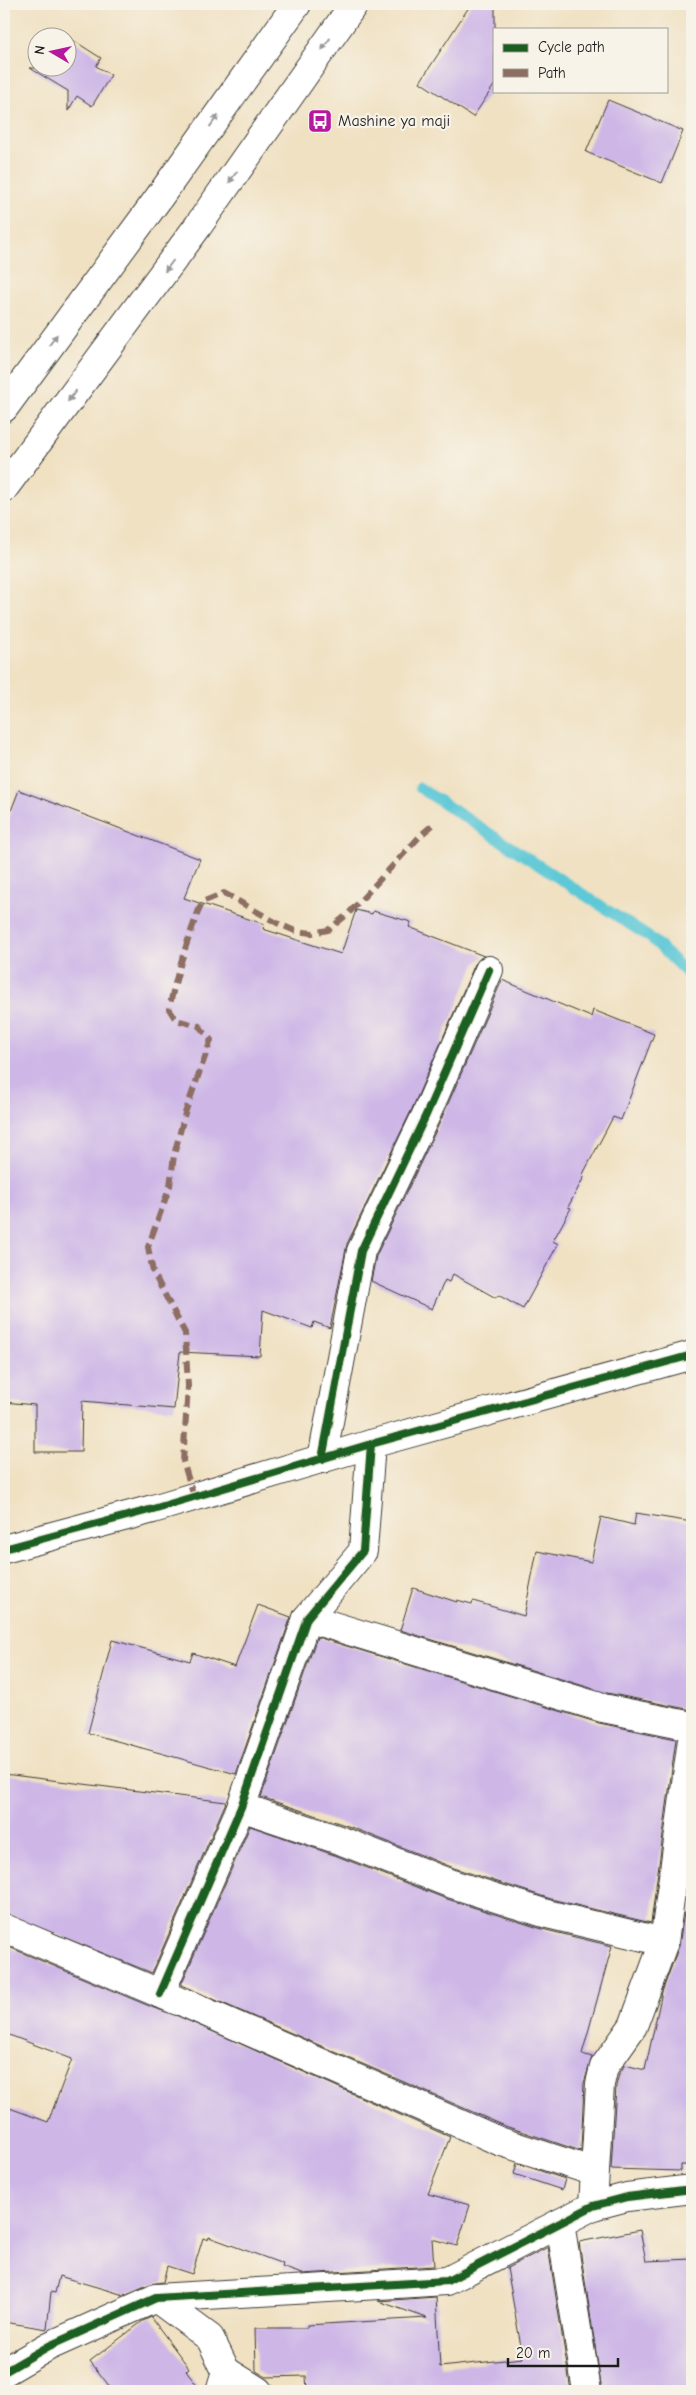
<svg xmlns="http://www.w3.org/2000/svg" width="696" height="2395" font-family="'Comic Neue',sans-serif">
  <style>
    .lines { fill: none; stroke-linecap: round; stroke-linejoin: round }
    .stream { stroke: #5dc8d6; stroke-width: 11 }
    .building { fill: #ceb7e7 }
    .minor-casing { stroke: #3c3a35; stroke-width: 30 }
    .primary-casing { stroke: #3c3a35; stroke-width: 30 }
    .minor { stroke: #fff; stroke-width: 28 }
    .primary { stroke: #fff; stroke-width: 28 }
    .quiet { stroke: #8d6e63; stroke-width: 6; stroke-dasharray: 12 6; stroke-linecap: butt }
    .cycleway-casing { stroke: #f7f3e8; stroke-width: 11 }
    .cycleway { stroke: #1b5e20; stroke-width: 8 }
    .oneway { fill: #999 }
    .labels { text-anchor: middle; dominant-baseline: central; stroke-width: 4.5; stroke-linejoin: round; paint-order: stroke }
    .poi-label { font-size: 16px; fill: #1c1c1c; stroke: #f7f3e8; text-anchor: start }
  </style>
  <rect width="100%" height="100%" fill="#f7f3e8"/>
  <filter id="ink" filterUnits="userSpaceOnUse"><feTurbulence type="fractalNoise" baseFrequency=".02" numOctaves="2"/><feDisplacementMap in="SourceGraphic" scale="10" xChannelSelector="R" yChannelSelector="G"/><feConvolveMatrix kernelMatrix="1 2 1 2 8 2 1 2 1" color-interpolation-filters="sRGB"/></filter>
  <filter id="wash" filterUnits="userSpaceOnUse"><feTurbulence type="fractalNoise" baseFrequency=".0096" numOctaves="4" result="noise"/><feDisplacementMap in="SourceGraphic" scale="20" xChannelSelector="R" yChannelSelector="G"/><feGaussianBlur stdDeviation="1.12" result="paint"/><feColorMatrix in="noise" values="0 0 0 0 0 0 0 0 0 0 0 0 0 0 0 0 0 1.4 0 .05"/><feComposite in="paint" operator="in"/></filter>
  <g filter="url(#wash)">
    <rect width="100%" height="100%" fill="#f0e1c3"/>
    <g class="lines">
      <path class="stream" d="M420,788L652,939L692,978"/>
    </g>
    <g id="blocks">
      <g class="building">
        <path d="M471,4H495V84L473,117L420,82Z"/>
        <path d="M68,37L101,58L96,66L111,75L92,106L77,96L68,111V91L30,68H68Z"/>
        <path d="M608,100L683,131L662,183L586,152Z"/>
        <path d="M19,790L200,859L184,898L264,924L263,929L341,954L356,910L372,914L373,911L411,922L409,927L484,956L475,964L412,1109L347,1244L330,1328L314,1322L312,1328L263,1310L260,1356L180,1352L174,1409L82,1401L81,1452H35V1405L4,1402V829Z"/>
        <path d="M502,980L591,1017L593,1010L654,1034L621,1120L613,1117L582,1176L584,1177L568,1207L571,1208L553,1241L558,1244L523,1309L498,1295L496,1298L453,1274L449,1282L445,1280L432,1309L371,1281L376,1256L440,1122Z"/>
        <path d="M636,1513L692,1522V1710L607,1693L400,1630L413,1588L457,1602V1600L472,1604L473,1601L524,1616L537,1551L591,1562L601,1517L634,1525Z"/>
        <path d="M258,1605L291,1617L236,1774L88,1733L112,1640L190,1661L193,1653L235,1667Z"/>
        <path d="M317,1637L599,1723L676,1739L651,1923L551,1899L454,1868L348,1826L261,1797Z"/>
        <path d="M4,1774L226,1802L152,1973L4,1913Z"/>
        <path d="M250,1826L337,1856L444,1898L542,1929L612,1946L582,2054L592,2057L584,2083L581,2151L505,2126L181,1985Z"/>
        <path d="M684,1913L692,1914V2165H681V2171L611,2169L616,2086L619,2074L625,2065L645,2070L662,1992L679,1946Z"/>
        <path d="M4,1945L154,2008L178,2016L450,2137L428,2194L470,2205L457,2246L432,2239L434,2266L302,2274L282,2267L283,2264L209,2237L208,2240L203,2238L192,2274L167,2266L163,2282L150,2284L124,2295L59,2276L55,2293L51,2292L47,2329L4,2322V2106L48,2122L72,2059L4,2033Z"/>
        <path d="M517,2163L565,2179L562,2190L514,2174Z"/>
        <path d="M640,2230L646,2261L692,2259V2391H602L579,2242Z"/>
        <path d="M548,2247L571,2391H307L306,2376L266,2377L256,2371L255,2328H307V2325L427,2318L378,2301L436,2297L440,2367L523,2358L507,2268Z"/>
        <path d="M151,2317L189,2368L186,2371L201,2391H113L90,2361L143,2321Z"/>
      </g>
    </g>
  </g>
  <g filter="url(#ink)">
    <use href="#blocks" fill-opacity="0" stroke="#3c3a35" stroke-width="1"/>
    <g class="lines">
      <defs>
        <g id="minor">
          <path d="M322,1459L361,1251L426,1115L489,970"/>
          <path d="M4,1549L153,1509L371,1444L692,1355"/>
          <path d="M307,1618L603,1708L692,1726"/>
          <path d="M241,1807L342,1841L449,1883L547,1914L664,1942"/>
          <path d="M4,1928L178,2001"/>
          <path d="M160,1994L241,1807L307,1618L363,1551L371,1444"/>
          <path d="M187,2004L499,2141L595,2172"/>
          <path d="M593,2206L600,2084L604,2067L633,2026L664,1942L692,1740"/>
          <path d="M560,2223L587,2391"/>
          <path d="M156,2298L210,2338L226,2371L220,2391"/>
          <path d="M226,2371L258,2391"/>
          <path d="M4,2372L49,2346L156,2298L447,2281L593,2206L627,2197L692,2189"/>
        </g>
        <g id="primary">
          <path d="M4,408L155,203L297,4"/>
          <path d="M4,488L198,226L354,4"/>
        </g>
      </defs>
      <use href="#minor" class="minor-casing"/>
      <use href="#primary" class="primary-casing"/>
      <use href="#minor" class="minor"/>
      <use href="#primary" class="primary"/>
      <path class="quiet" d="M194,1497L183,1461L188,1386L185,1333L153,1272L148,1247L170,1186L174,1155L185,1113L211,1040L199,1026L176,1020L169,1009C177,972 188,937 202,902L224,893L277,923L295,931L312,933L328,930L348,914L422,834L435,823"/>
      <defs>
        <g id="cycleway">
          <path d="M322,1459L361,1251L426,1115L489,970"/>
          <path d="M4,1549L153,1509L371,1444L692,1355"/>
          <path d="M160,1994L241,1807L307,1618L363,1551L371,1444"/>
          <path d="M4,2372L49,2346L156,2298L447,2281L593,2206L627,2197L692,2189"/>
        </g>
      </defs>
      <use href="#cycleway" class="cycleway-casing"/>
      <use href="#cycleway" class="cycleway"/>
    </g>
    <defs><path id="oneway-solid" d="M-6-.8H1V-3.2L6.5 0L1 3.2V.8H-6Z" transform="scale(1.25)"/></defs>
    <g class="oneway">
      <use href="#oneway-solid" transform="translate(326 44) rotate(125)"/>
      <use href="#oneway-solid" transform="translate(214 121) rotate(-54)"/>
      <use href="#oneway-solid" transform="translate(233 177) rotate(125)"/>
      <use href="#oneway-solid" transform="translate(169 266) rotate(127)"/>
      <use href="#oneway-solid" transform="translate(53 340) rotate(-54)"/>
      <use href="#oneway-solid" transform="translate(72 396) rotate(127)"/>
    </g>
  </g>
  <defs>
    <symbol id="bus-square" viewBox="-11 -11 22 22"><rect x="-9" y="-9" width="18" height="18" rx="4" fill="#b5179e" stroke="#f7f3e8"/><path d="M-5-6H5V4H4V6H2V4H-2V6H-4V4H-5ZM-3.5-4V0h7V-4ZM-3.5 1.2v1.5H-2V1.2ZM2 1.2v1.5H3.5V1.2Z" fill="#fff"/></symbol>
  </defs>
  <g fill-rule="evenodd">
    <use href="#bus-square" x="306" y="107" width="28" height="28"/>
  </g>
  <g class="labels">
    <g class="poi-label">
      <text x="338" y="121">Mashine ya maji</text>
    </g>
  </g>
  <rect width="696" height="2395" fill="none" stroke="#f7f3e8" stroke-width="20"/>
  <rect x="493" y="28" width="175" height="65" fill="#f7f3e8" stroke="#9f9d96"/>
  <rect x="503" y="44" width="25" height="8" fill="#1b5e20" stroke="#9f9d96"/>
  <text x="538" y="52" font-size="15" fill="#1c1c1c">Cycle path</text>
  <rect x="503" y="69" width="25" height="8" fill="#8d6e63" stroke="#9f9d96"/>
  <text x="538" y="78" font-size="15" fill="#1c1c1c">Path</text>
  <g transform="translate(52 52) rotate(279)"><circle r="24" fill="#f7f3e8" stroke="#9f9d96"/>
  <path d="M0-4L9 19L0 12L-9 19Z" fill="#b5179e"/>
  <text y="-8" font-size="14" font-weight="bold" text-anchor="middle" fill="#1c1c1c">N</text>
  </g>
  <path d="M508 2358v8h110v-8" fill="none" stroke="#1c1c1c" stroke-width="2.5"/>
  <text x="516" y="2358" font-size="15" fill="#1c1c1c" stroke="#f7f3e8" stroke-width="4" paint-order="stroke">20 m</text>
</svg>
